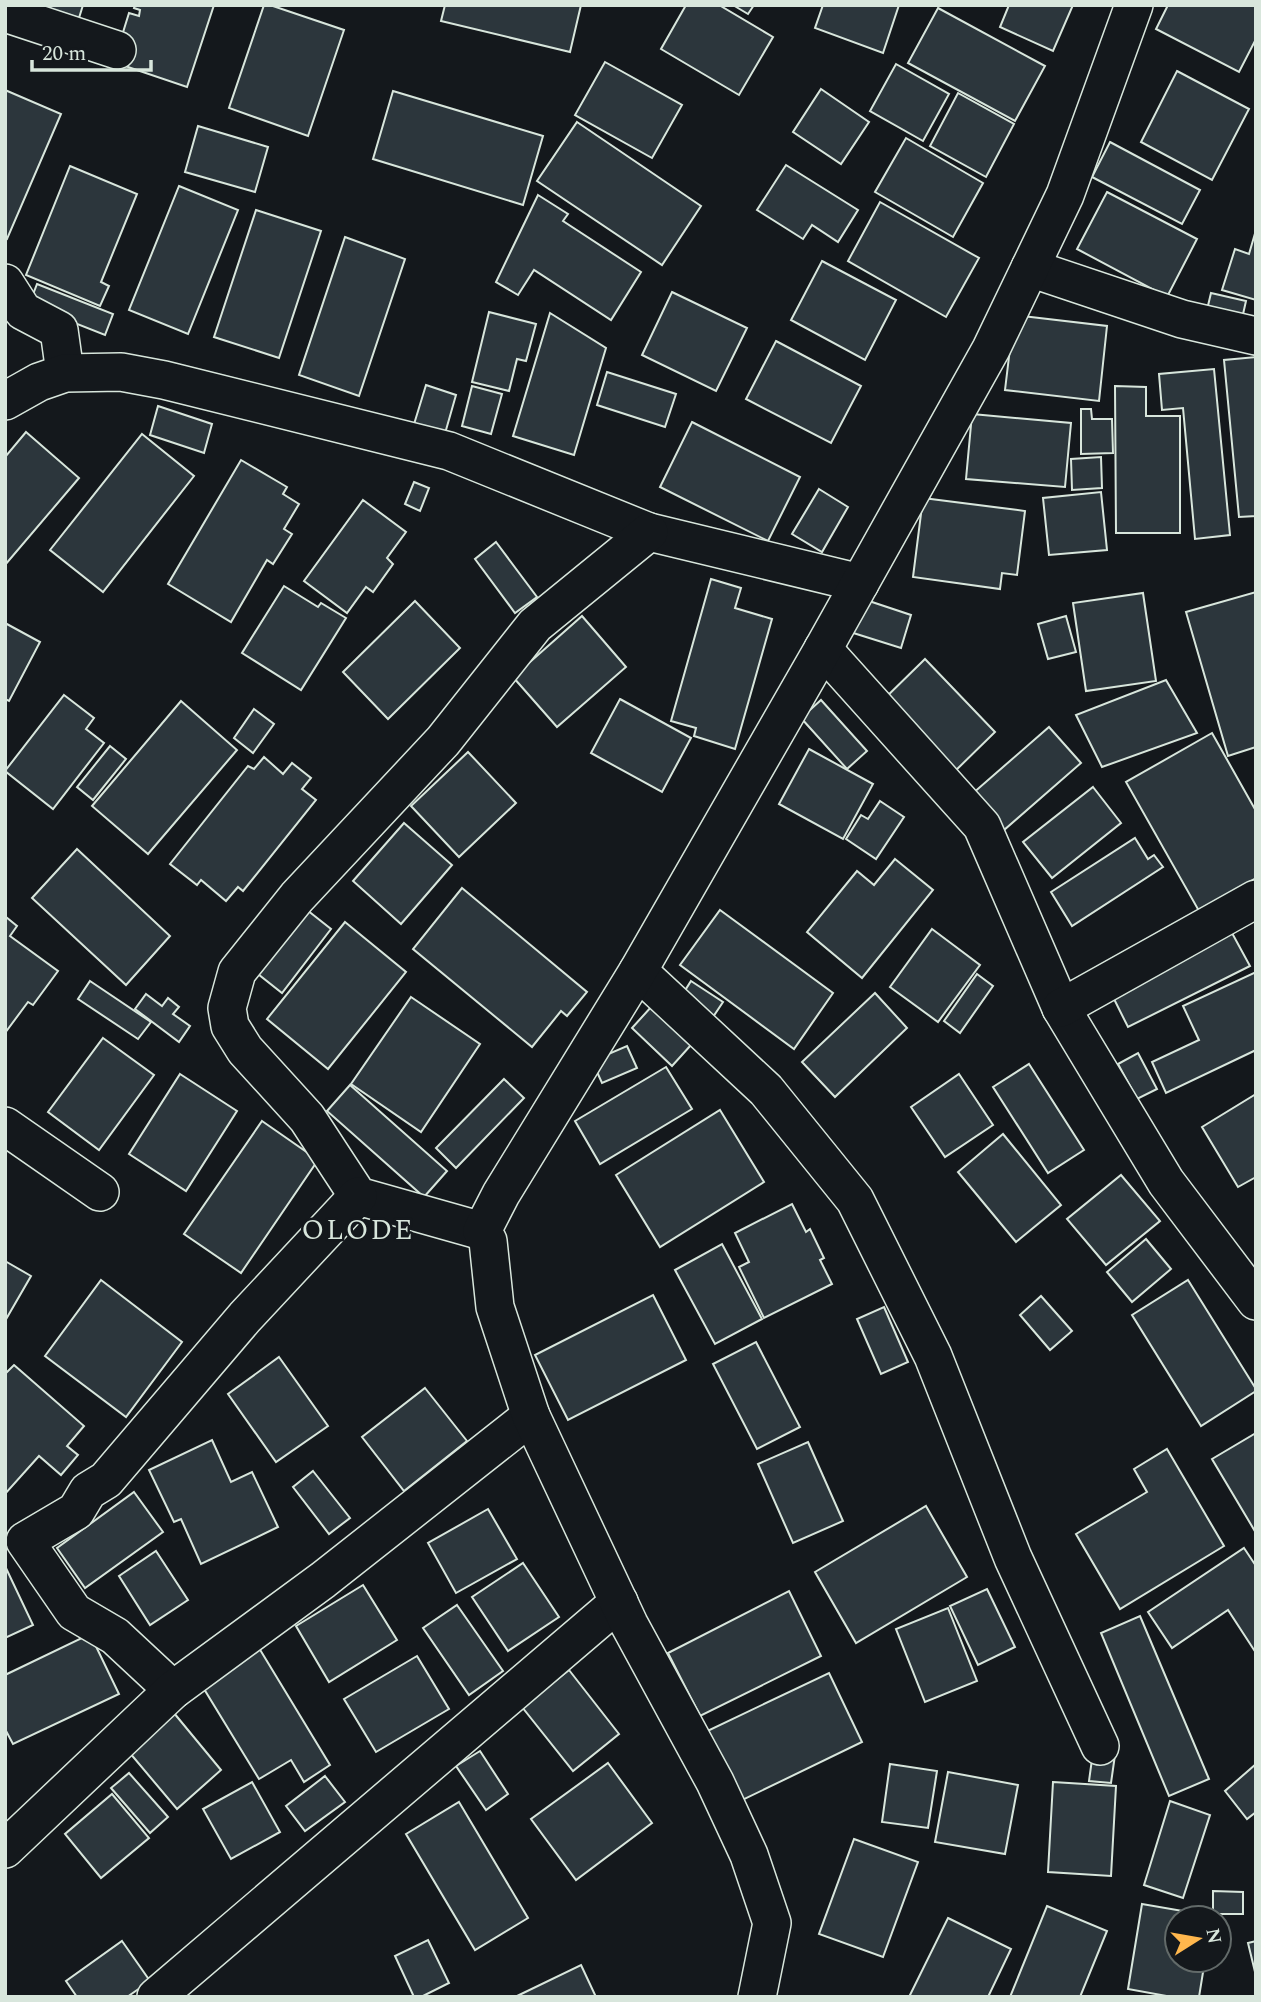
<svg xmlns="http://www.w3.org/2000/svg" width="1261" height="2002" font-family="Spectral,serif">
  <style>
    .building { fill: #2c363c; stroke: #d8e6dc; stroke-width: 2 }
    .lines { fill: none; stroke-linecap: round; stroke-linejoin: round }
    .minor-casing { stroke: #d8e6dc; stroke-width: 40 }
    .minor { stroke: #14181c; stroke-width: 37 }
    .labels { text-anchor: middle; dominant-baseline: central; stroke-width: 5; stroke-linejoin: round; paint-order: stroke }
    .quarter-label { font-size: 28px; letter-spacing: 2px; fill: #d8e6dc; stroke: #14181c }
  </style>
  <rect width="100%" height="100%" fill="#14181c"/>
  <g class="building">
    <path d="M51,5H83L79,18L50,9Z"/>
    <path d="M135,5H214L187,87L122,65L120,42L129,13L139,16L140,10L134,8Z"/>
    <path d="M264,5H270L344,30L308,136L229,108Z"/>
    <path d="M445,5H581L570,52L441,21Z"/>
    <path d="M686,5H719L773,37L739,95L661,49Z"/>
    <path d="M733,5H754L748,14Z"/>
    <path d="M823,5H899L883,53L815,28Z"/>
    <path d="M1009,5H1073L1053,51L1000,27Z"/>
    <path d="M1168,5L1256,6V39L1239,72L1156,29Z"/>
    <path d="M938,8L1045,66L1015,121L908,63Z"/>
    <path d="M605,62L682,105L652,158L575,115Z"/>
    <path d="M896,64L949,94L923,141L870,111Z"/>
    <path d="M1177,71L1249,109L1212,180L1141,142Z"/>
    <path d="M821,89L869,122L841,164L793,132Z"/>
    <path d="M5,90L61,114L7,239L5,238Z"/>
    <path d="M393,91L543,136L523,205L373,159Z"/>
    <path d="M958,93L1014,124L986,177L930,146Z"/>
    <path d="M577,122L701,206L662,265L537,181Z"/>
    <path d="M198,126L268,147L255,192L185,172Z"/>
    <path d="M906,138L983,183L953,237L875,192Z"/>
    <path d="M1110,142L1200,190L1182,224L1092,177Z"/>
    <path d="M786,165L858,210L838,242L812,225L803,239L757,210Z"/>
    <path d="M70,166L137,194L101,282L109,286L100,306L26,275Z"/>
    <path d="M179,186L238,210L188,334L129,310Z"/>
    <path d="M1107,192L1197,239L1167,297L1077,249Z"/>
    <path d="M538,195L568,214L563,221L641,272L611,320L534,270L518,295L496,282Z"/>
    <path d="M880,202L979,258L946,317L848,261Z"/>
    <path d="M256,210L321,231L279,358L214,337Z"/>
    <path d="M1256,230V300L1222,290L1235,249L1249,254Z"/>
    <path d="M345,237L405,259L359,396L299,375Z"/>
    <path d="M822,261L896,300L865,360L791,320Z"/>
    <path d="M37,284L113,314L105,335L29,305Z"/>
    <path d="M672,292L747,328L716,391L642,355Z"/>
    <path d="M1211,293L1246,301L1241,323L1206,314Z"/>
    <path d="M489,312L536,324L526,361L517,359L509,391L472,382Z"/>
    <path d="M550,313L606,348L574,455L513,436Z"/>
    <path d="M1014,315L1107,326L1099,401L1005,390Z"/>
    <path d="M776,341L861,386L831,443L746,399Z"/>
    <path d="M1256,357V516L1239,517L1224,360Z"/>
    <path d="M1214,369L1230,535L1195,539L1183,408L1162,410L1159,374Z"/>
    <path d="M607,372L676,394L665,427L597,405Z"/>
    <path d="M426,385L456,395L442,444L411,434Z"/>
    <path d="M472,386L502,394L491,434L462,426Z"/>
    <path d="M1115,386L1146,387V416H1180V533H1116Z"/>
    <path d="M158,406L212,424L204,453L150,435Z"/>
    <path d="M1081,409H1091L1092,419H1112L1113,453L1081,454Z"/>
    <path d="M972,414L1071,423L1065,487L966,479Z"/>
    <path d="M692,422L800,477L768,541L660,487Z"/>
    <path d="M26,432L79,478L5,565V457Z"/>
    <path d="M142,434L194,476L103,592L50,550Z"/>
    <path d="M1101,457L1102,488L1072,490L1071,459Z"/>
    <path d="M241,460L287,487L283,494L299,504L284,529L292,534L273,564L267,560L231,622L168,584Z"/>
    <path d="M414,482L429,488L420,511L405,504Z"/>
    <path d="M819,489L848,507L822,552L792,534Z"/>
    <path d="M1101,492L1107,550L1049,555L1043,498Z"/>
    <path d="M923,498L1025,511L1017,575L1002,573L1000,589L913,577Z"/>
    <path d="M363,500L406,532L387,558L393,564L373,592L366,587L347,613L304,581Z"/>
    <path d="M496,542L537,597L515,613L475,559Z"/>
    <path d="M711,579L741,588L735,608L772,619L735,749L694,736L696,728L671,721Z"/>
    <path d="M284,586L318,607L321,603L346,618L301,690L242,653Z"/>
    <path d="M1256,592V747L1228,756L1186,612Z"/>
    <path d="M1143,593L1156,681L1086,691L1073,603Z"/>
    <path d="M857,597L911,615L901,648L847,631Z"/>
    <path d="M415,601L460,648L388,719L343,672Z"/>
    <path d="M582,616L626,667L557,727L513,677Z"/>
    <path d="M1066,616L1076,652L1048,659L1038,624Z"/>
    <path d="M5,623L40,642L9,701L5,699Z"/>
    <path d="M925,659L995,732L949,777L879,704Z"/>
    <path d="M1166,680L1197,733L1102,767L1076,715Z"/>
    <path d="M64,695L94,718L86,729L104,743L53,809L5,771Z"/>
    <path d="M620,699L691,738L662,792L591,753Z"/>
    <path d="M821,700L867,751L847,769L801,718Z"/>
    <path d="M181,701L237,750L148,854L92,806Z"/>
    <path d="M254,709L274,724L253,753L234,738Z"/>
    <path d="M1049,727L1081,763L1004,830L972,794Z"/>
    <path d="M1212,733L1256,811V878L1199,911L1126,782Z"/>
    <path d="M110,746L126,759L93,800L77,787Z"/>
    <path d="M809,749L873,784L843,839L779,804Z"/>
    <path d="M468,752L516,803L459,857L411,806Z"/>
    <path d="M264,757L283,774L292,763L311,778L302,789L316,800L243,891L238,887L226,901L201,880L197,885L170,864L248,766L254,769Z"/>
    <path d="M1093,787L1121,823L1052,878L1023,842Z"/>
    <path d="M880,801L904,817L876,859L846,839L861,815L868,819Z"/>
    <path d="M404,823L452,865L401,924L353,881Z"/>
    <path d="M1135,838L1148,859L1154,855L1163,867L1072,926L1051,892Z"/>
    <path d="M77,849L170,936L126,985L32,898Z"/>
    <path d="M895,859L933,890L862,978L807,932L857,871L874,885Z"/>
    <path d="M462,888L587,992L567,1016L561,1011L532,1047L413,949Z"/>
    <path d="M307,910L331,929L282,993L258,974Z"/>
    <path d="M720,910L833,993L794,1049L680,965Z"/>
    <path d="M6,917L17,926L10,936L58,971L33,1005L28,1002L5,1033Z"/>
    <path d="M345,922L406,972L328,1069L267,1019Z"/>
    <path d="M932,929L980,965L938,1022L890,987Z"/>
    <path d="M1232,933L1250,966L1128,1027L1111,993Z"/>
    <path d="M1256,972V1050L1166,1093L1152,1062L1199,1040L1183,1006Z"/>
    <path d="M977,974L993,986L960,1033L944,1021Z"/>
    <path d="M90,981L151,1022L138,1039L78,999Z"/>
    <path d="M691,981L723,1002L711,1020L679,1000Z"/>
    <path d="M875,993L907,1028L835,1097L802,1062Z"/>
    <path d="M146,994L162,1006L168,998L179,1007L173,1014L190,1026L179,1042L135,1009Z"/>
    <path d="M411,997L480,1044L421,1132L351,1084Z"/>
    <path d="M652,1006L691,1045L672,1066L632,1028Z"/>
    <path d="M103,1038L154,1075L99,1150L48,1112Z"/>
    <path d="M627,1046L637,1068L602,1083L592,1061Z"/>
    <path d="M1138,1053L1157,1089L1137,1099L1118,1064Z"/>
    <path d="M1029,1064L1084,1150L1048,1173L993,1087Z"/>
    <path d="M666,1067L692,1109L600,1164L575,1121Z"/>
    <path d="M180,1074L237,1111L186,1191L129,1154Z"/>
    <path d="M959,1074L993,1125L945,1157L911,1107Z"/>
    <path d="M504,1079L524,1098L456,1168L436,1148Z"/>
    <path d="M350,1085L447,1171L424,1197L327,1111Z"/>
    <path d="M1256,1094V1177L1238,1187L1202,1127Z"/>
    <path d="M720,1110L764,1182L660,1247L616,1175Z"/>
    <path d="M262,1121L318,1160L241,1273L184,1234Z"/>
    <path d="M1003,1134L1061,1205L1016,1242L958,1172Z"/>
    <path d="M1121,1175L1160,1221L1106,1265L1067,1219Z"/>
    <path d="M792,1204L806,1232L810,1229L824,1258L820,1260L832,1284L764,1318L739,1267L749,1262L735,1233Z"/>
    <path d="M1146,1239L1171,1269L1132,1302L1107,1272Z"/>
    <path d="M722,1244L762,1319L715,1344L675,1270Z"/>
    <path d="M5,1261L31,1276L5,1321Z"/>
    <path d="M101,1280L182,1342L126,1417L45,1356Z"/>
    <path d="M1188,1280L1256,1389V1391L1201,1426L1132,1315Z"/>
    <path d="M653,1295L686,1360L568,1420L535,1355Z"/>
    <path d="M1041,1296L1072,1331L1050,1350L1020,1315Z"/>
    <path d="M884,1307L908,1362L881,1374L857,1319Z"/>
    <path d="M756,1342L800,1427L757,1449L713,1364Z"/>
    <path d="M279,1357L328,1426L276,1462L228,1394Z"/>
    <path d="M14,1365L84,1426L67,1446L78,1455L61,1475L39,1456L5,1494V1374Z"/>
    <path d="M425,1388L467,1441L404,1491L362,1437Z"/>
    <path d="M1256,1433V1533L1212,1459Z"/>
    <path d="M212,1440L231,1482L252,1472L278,1527L201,1564L181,1519L174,1522L149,1470Z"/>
    <path d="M808,1442L843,1521L793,1543L758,1464Z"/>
    <path d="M1167,1449L1224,1546L1120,1609L1076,1534L1147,1492L1134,1469Z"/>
    <path d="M313,1471L350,1518L329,1534L293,1487Z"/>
    <path d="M134,1492L163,1532L85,1588L57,1548Z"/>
    <path d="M926,1506L967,1577L856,1643L815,1572Z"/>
    <path d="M488,1509L517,1559L456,1593L428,1543Z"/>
    <path d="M1244,1548L1256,1566V1653L1228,1610L1172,1648L1148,1612Z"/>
    <path d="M156,1551L188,1600L150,1625L119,1576Z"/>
    <path d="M523,1563L559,1617L508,1651L472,1597Z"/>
    <path d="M5,1566L33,1625L5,1638Z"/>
    <path d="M363,1585L397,1640L329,1682L296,1626Z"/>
    <path d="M987,1589L1015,1647L978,1665L950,1606Z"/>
    <path d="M789,1591L821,1656L700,1716L668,1653Z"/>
    <path d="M457,1605L503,1671L469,1695L423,1628Z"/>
    <path d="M948,1608L977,1681L925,1702L896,1629Z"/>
    <path d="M1140,1616L1209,1779L1169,1796L1101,1633Z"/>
    <path d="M90,1634L119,1694L13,1744L5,1729V1675Z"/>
    <path d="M259,1648L330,1765L304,1782L291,1760L259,1779L201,1684Z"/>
    <path d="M417,1656L449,1709L376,1752L344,1699Z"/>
    <path d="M569,1670L619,1734L573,1771L522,1707Z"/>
    <path d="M829,1673L862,1742L732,1805L699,1735Z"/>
    <path d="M169,1707L221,1770L177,1809L124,1746Z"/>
    <path d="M480,1751L508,1794L486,1810L456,1766Z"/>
    <path d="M1093,1752L1115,1755L1111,1783L1089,1781Z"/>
    <path d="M608,1763L652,1823L576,1880L531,1819Z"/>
    <path d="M890,1764L937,1771L928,1828L882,1822Z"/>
    <path d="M1256,1764V1812L1247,1819L1225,1791Z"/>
    <path d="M948,1772L1018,1785L1005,1854L935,1842Z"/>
    <path d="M129,1773L168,1817L150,1833L111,1788Z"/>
    <path d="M325,1776L345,1802L305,1831L286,1806Z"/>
    <path d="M252,1782L280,1832L231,1859L203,1809Z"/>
    <path d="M1053,1782L1116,1786L1111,1876L1048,1872Z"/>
    <path d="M112,1794L149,1838L101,1878L65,1834Z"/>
    <path d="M1170,1801L1210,1815L1183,1898L1144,1885Z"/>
    <path d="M459,1802L528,1918L475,1950L406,1834Z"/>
    <path d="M854,1839L918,1862L883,1957L819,1934Z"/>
    <path d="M1213,1891L1243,1892V1914H1213Z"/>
    <path d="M1142,1904L1212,1916V1918H1177V1960H1205L1199,1997H1172L1128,1989Z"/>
    <path d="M1047,1906L1107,1931L1080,1997H1010Z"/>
    <path d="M948,1918L1011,1949L988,1997H909Z"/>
    <path d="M428,1940L449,1983L421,1997H414L395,1956Z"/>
    <path d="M122,1941L150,1981L127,1997H77L66,1981Z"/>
    <path d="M1256,1941V1976L1248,1943Z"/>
    <path d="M581,1965L596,1997H515Z"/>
  </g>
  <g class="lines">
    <defs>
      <g id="minor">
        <path d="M5,13L117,50"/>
        <path d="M1030,268L1182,319L1256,336"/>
        <path d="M5,283L23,311L59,330L65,373"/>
        <path d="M5,401L39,382L65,373L121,372L164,380L449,451L649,532L860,583"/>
        <path d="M823,649L982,826L1061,1008L1166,1182L1256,1301"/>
        <path d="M638,971L766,1090L855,1200L933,1356L1013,1558L1100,1746"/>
        <path d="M1061,1008L1256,899"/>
        <path d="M5,1126L100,1192"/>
        <path d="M482,1231L358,1196L307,1118L245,1050L230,1026L227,1008L237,972L297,897L443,741L535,625L649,532"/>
        <path d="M173,1690L115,1636L74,1612L25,1541L76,1511L88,1491L106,1480L245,1317L358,1196"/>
        <path d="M5,1849L173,1690L323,1580L531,1416"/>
        <path d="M156,1997L619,1602"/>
        <path d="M757,1997L772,1923L749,1855L715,1782L629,1624L531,1416L495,1307L488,1241L482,1231L501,1194L638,971L823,649L991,349L1065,195L1134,5"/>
      </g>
    </defs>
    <use href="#minor" class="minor-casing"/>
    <use href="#minor" class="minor"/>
  </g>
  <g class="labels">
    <g class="quarter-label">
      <text x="358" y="1230">OLODE</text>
    </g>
  </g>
  <rect width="1261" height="2002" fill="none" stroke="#d8e6dc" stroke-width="14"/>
  <g transform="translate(1198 1939) rotate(79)"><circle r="33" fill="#14181c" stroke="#626a69" stroke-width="2"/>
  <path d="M0-5L12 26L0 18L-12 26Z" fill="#ffb74d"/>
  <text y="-10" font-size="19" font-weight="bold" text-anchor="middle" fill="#d8e6dc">N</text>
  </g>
  <path d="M32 60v10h119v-10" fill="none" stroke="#d8e6dc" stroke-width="3.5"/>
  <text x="42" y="60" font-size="21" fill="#d8e6dc" stroke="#14181c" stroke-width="5" paint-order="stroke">20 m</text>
</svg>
